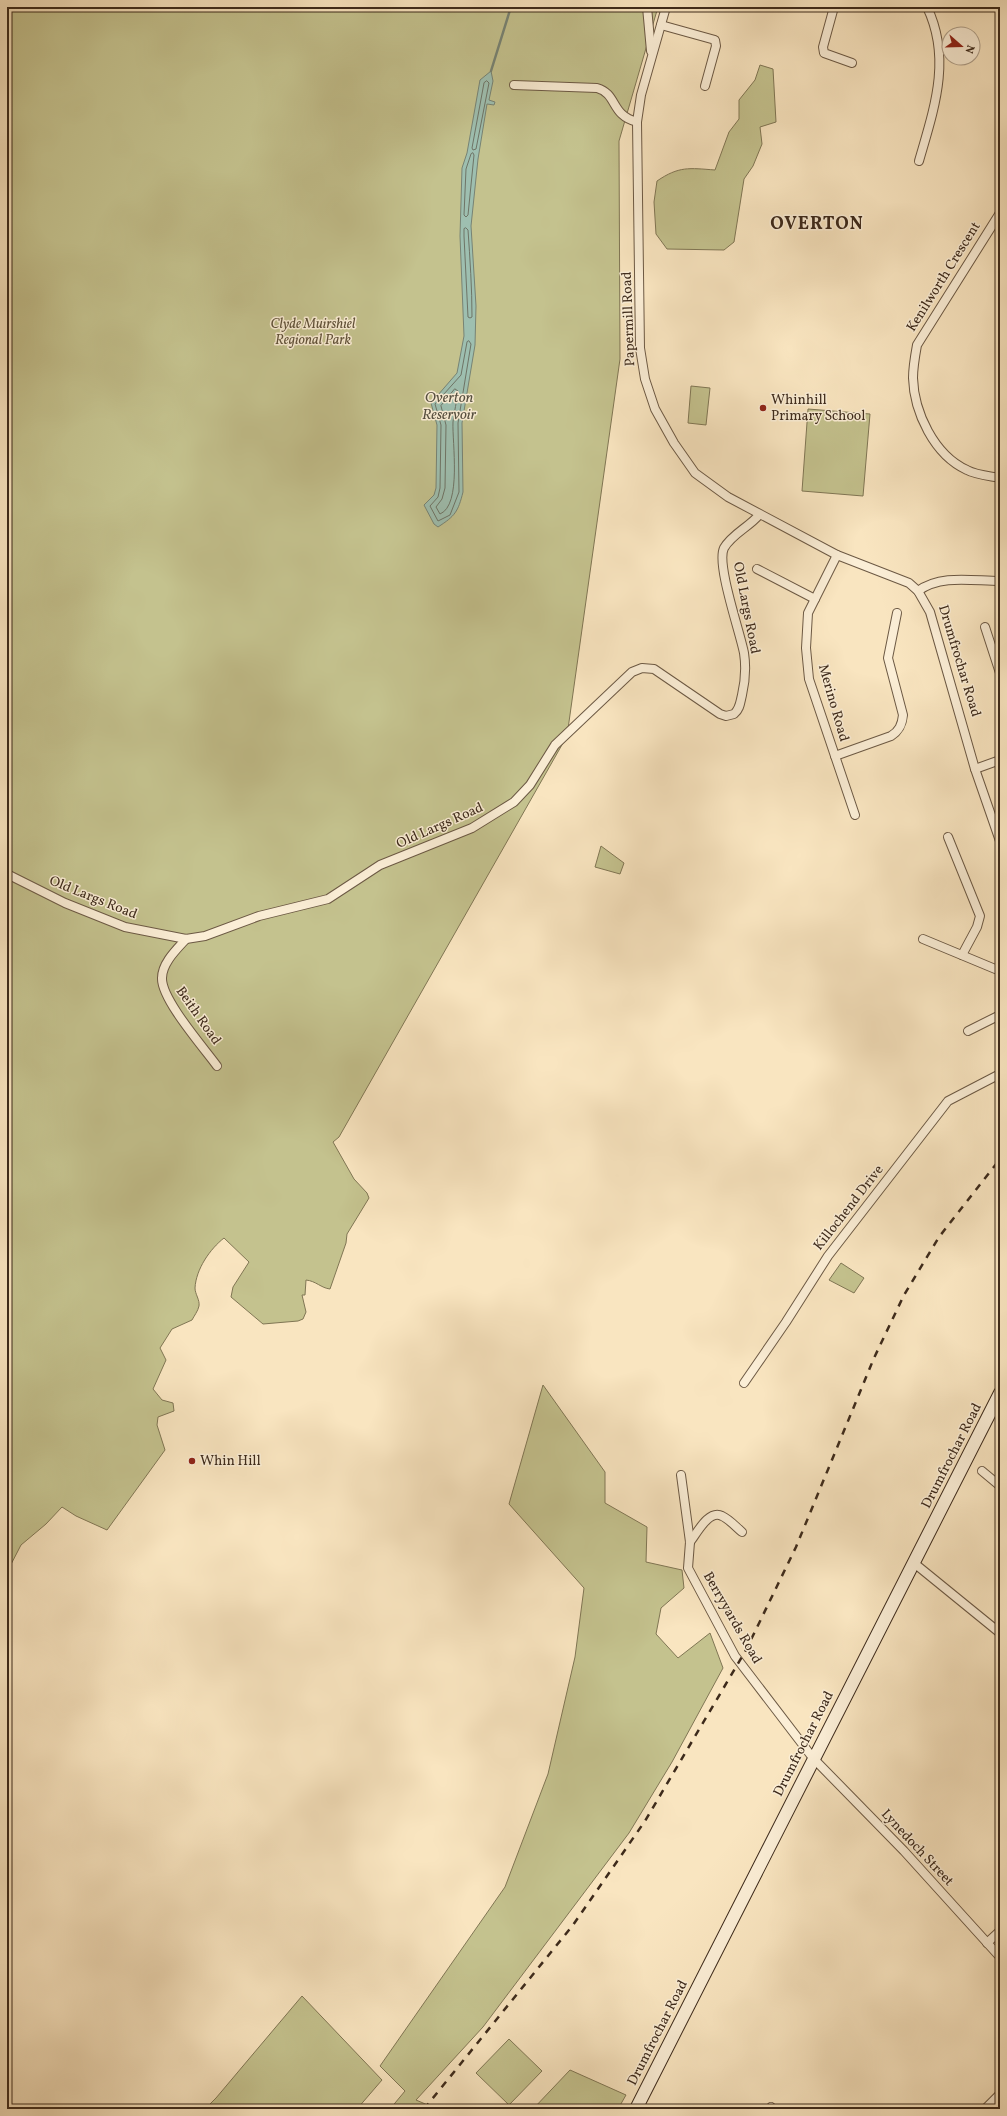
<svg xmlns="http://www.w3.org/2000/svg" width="1007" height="2116" font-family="Vollkorn,serif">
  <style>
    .green { fill: #c4c28e; stroke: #807654 }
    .water { fill: #9ebfb0; stroke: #778374 }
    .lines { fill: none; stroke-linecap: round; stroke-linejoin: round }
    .shore { stroke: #6e7466; stroke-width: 1 }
    .stream { stroke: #778374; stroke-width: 2.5 }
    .street-casing { stroke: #6c5944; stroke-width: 10 }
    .secondary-casing { stroke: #3d2a1b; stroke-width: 14 }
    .street { stroke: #fbeed6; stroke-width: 8 }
    .secondary { stroke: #fbeed6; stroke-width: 12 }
    .rail { stroke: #3d2a1b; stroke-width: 2.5; stroke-dasharray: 7 7; stroke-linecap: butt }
    .poi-dot { fill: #8f2418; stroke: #fbeed6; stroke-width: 1.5 }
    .labels { text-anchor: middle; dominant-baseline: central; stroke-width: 3; stroke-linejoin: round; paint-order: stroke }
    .street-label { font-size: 14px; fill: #3d2a1b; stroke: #fbeed6 }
    .park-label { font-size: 14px; font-style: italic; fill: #5f5038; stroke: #fbeed6 }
    .poi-label { font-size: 14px; fill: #3d2a1b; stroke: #fbeed6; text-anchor: start }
    .water-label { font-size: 15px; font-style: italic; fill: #554f40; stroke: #fbeed6 }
    .district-label { font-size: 18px; font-weight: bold; letter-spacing: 1px; fill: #3d2a1b; stroke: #fbeed6 }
  </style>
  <rect width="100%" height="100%" fill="#f9e5c0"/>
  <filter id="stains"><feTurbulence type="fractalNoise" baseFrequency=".005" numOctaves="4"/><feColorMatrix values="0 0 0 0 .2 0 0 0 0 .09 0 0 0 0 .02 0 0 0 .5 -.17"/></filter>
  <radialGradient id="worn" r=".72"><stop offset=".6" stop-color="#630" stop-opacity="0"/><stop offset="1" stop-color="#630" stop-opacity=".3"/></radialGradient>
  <g class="green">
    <path d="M7,7H658L619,141L620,359L567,736L339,1137L333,1142L354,1179L367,1193L369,1198L347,1234L346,1243L330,1289C321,1288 316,1281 306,1280L305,1295H302L306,1312L303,1319L298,1321L263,1324L231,1297L233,1287L249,1262L224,1238C210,1249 196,1269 195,1288C195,1294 200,1300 199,1306C198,1311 194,1316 192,1320L172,1329L160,1348L166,1360L153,1389L162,1400L173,1403L174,1411L158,1417L157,1425L165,1450L107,1530L76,1516L62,1507L46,1524L21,1545L7,1572Z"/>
    <path d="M760,65L773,69L776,122L760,127L762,144L753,166L744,179L734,242L724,250L667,249L656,234L654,202L657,181C679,166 689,168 715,170L729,132L739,119V100L755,80Z"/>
    <path d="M691,386L710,388L706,425L688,423Z"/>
    <path d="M808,409L870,414L863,496L802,491Z"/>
    <path d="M601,846L624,863L620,874L595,867Z"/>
    <path d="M841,1263L864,1278L854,1293L829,1280Z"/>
    <path d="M543,1385L605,1472V1503L647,1527L646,1562L682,1570L684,1588L661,1608L656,1634L678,1658L710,1633L723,1668L672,1762L629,1833L483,2027L416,2100L437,2109H390L405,2091L380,2066L505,1887L548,1774L575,1657L584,1588L509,1504Z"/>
    <path d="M302,1996L382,2080L357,2109H205L216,2098Z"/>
    <path d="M509,2039L542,2071L509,2105L476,2073Z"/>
    <path d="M570,2070L626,2095L618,2109H533Z"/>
  </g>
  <path class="water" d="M491,71L493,81L489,100L495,102L494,105L487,104L478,159L471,226L476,306L475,345L462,423L463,492C458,512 455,516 438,527L434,524L424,505L434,495L436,488L437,425L431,403L457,373L464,336L460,236L462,168L467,153L480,80Z"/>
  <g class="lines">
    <g class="shore">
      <path d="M487,81L489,83L476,149L473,150L472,148L484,83Z"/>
      <path d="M473,153L474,155L468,215L466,217L464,215L466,169L471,154Z"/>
      <path d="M466,228L468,230C470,259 472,288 472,317L470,318L468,317L464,236V229Z"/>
      <path d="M469,341L471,344L458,423L459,492L450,515L438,521L430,506L438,497L440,488L441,425L435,404L461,375L467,342Z"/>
      <path d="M455,389L458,391C457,401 454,412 453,422C452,442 462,505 440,514L436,507L442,499L445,488L446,425L441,406Z"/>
    </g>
    <g class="stream">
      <path d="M491,71L510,10L514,7"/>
      <path d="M47,2106L50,2109"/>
    </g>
    <defs>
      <g id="street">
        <path d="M647,7L651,51"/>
        <path d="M666,7L641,95L637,122L640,348L645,379L655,409L674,443L695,473L728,497L837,555L909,583L918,591L930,612L975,769L1000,841"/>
        <path d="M834,7L823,47L824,53L852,63"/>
        <path d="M661,25L715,40L716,46L705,86"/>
        <path d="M514,85L597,88C618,94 610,115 637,122"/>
        <path d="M919,161C934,109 952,59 927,7"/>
        <path d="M1000,213L917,345C915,356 913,367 913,378C914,412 934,455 967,470C976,475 990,476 1000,478"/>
        <path d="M837,555L808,613L806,648L809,679L855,815"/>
        <path d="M757,569L815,599"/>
        <path d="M918,591C941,574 973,581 1000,581"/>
        <path d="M985,627L1000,673"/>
        <path d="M835,756L891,736C899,731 902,725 903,715L888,658L897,613"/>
        <path d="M975,769L1000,760"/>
        <path d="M948,837L980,916L977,927L962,955"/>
        <path d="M7,874L65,903L125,927L186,939L205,936L259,916L328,899L380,865L472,828L514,802L530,785L555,745L632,672L642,668L654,669L720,714L726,716L734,714C740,709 740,703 742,695C745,682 746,666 744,653C740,632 716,564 724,548C732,534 749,527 759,515"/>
        <path d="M186,939C177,949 162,963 162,978C161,999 204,1048 217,1066"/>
        <path d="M923,939L1000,971"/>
        <path d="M968,1031L1000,1015"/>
        <path d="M744,1383L786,1322L828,1256L948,1101L1000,1074"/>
        <path d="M982,1471L1000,1486"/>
        <path d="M681,1475L690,1542L688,1568L735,1656L813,1758L904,1851L1000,1957"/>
        <path d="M690,1542C697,1533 709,1509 722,1516C729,1519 736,1527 742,1532"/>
        <path d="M914,1563L1000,1633"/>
        <path d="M987,1943L1000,1931"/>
        <path d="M771,2107L773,2109"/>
        <path d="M985,2109L1000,2094"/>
      </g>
      <path id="secondary" d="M636,2109L1000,1393"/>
    </defs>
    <use href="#street" class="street-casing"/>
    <use href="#secondary" class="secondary-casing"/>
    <use href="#street" class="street"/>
    <use href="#secondary" class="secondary"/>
    <path class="rail" d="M424,2109L573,1925L645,1821L746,1650L796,1547L874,1358L904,1295L939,1237L1000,1159"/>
  </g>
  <g class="poi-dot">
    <circle cx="763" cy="408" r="4"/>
    <circle cx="192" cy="1461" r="4"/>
  </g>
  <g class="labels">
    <g class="street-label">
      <text transform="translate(944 277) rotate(-58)">Kenilworth Crescent</text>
      <text transform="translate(629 319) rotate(-92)">Papermill Road</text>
      <text transform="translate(746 608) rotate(79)">Old Largs Road</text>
      <text transform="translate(959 661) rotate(73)">Drumfrochar Road</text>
      <text transform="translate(833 703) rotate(74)">Merino Road</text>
      <text transform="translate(440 826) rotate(-24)">Old Largs Road</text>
      <text transform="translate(93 898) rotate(22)">Old Largs Road</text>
      <text transform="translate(198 1016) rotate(55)">Beith Road</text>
      <text transform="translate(849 1208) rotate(-52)">Killochend Drive</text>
      <text transform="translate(952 1456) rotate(-63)">Drumfrochar Road</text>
      <text transform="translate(732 1618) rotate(60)">Berryyards Road</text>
      <text transform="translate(804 1744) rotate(-63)">Drumfrochar Road</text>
      <text transform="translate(917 1848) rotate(47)">Lynedoch Street</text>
      <text transform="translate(658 2033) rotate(-63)">Drumfrochar Road</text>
    </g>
    <g class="park-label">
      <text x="313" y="324">Clyde Muirshiel<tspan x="313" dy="16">Regional Park</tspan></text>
    </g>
    <g class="poi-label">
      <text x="771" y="400">Whinhill<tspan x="771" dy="16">Primary School</tspan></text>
      <text x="200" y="1461">Whin Hill</text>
    </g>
    <g class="water-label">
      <text x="449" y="398">Overton<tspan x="449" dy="17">Reservoir</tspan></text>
    </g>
    <g class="district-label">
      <text x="817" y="224">OVERTON</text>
    </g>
  </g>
  <rect width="1007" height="2116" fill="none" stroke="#f9e5c0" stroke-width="24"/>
  <rect x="8" y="8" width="991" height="2100" fill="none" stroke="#3d2a1b" stroke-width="2"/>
  <rect x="12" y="12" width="983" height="2092" fill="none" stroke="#3d2a1b"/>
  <g transform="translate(961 46) rotate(110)"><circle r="19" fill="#fbeed6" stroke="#afa08b"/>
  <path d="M0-3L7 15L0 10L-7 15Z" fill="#8f2418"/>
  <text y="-6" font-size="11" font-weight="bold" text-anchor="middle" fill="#3d2a1b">N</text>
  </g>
  <rect width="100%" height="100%" filter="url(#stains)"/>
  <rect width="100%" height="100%" fill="url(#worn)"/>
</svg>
